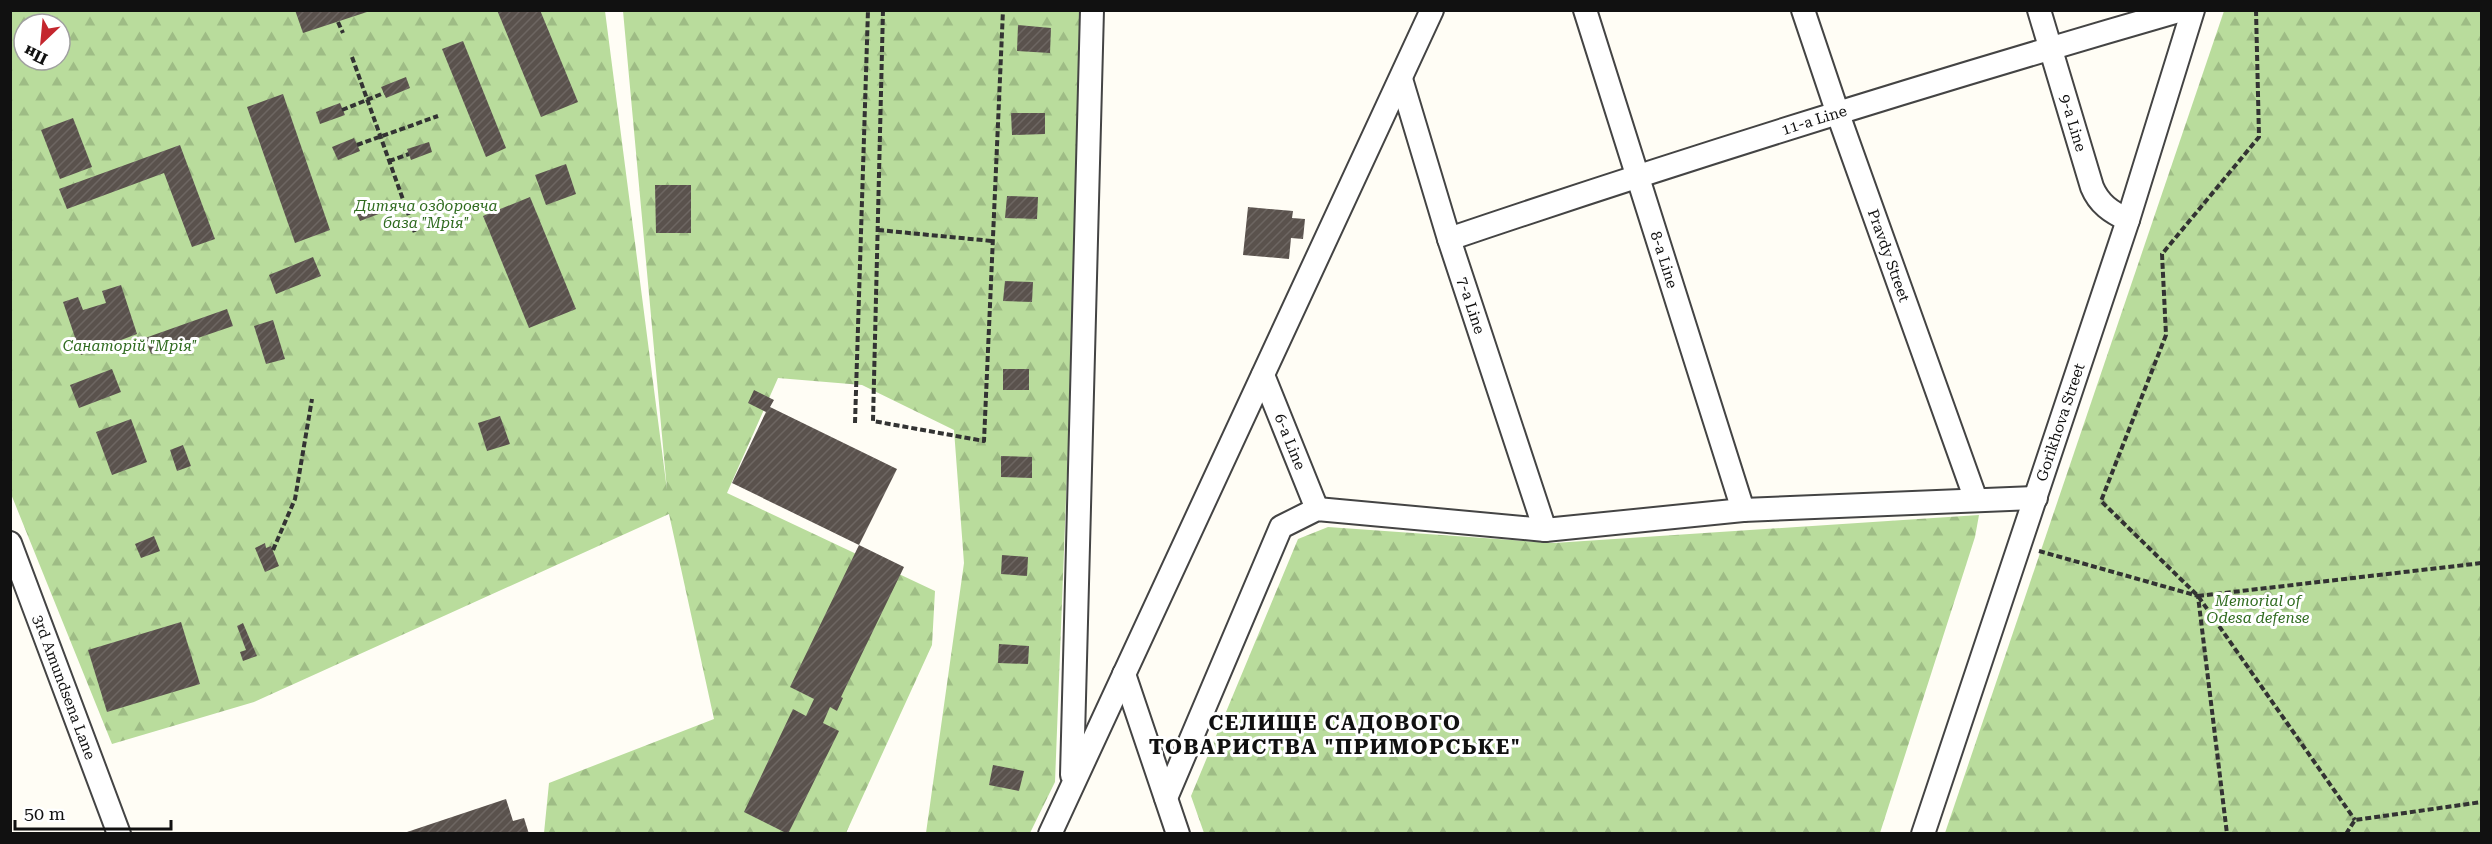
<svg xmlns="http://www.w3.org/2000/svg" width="2492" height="844" font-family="'Roboto Serif',serif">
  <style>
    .forest { fill: url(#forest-firs); fill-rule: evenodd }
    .building { fill: url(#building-hatch) }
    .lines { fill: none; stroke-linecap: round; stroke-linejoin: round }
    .minor-casing { stroke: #444; stroke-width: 26 }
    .path { stroke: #333; stroke-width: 4; stroke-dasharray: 6 3; stroke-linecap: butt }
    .minor { stroke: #fff; stroke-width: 22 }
    .labels { text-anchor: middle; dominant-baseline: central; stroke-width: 6; stroke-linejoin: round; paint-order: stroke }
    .street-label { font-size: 15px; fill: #111; stroke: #fff }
    .park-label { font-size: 15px; font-style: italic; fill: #2f6b1f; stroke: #fff }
    .district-label { font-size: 21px; font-weight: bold; letter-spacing: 1.5px; fill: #111; stroke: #fff }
  </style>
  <defs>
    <pattern id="forest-firs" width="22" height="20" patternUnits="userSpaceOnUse" patternTransform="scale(1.5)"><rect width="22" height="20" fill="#b9dc9c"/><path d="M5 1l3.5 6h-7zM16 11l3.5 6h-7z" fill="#9ebc85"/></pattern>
    <pattern id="building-hatch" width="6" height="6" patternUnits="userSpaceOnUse" patternTransform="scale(1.5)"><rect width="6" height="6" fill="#5a524d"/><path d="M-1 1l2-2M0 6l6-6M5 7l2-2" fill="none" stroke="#6d6662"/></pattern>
  </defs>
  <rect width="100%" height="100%" fill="#fffdf5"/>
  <g class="forest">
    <path d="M11,11H605L667,490L623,11H1085L1055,782L1030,833H926L964,563L954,430L862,385L778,378L727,493L935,591L932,645L846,833H544L549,783L714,719L669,514L254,702L112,744L11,494ZM24,24H60V60H24Z"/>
    <path d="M2224,11H2481V833H1945Z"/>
    <path d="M1979,515L1975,537L1880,833H1204L1191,796L1298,539L1328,527L1554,543Z"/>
  </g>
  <g class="building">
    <path d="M295,10H370V11L303,33Z"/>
    <path d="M497,10H540L578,102L541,117Z"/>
    <path d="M1018,25L1051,28L1050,53L1017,51Z"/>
    <path d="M463,41L506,148L486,157L442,49Z"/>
    <path d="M406,77L410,88L386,98L381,87Z"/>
    <path d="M283,94L330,230L295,243L247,107Z"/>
    <path d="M340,103L345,115L320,124L316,112Z"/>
    <path d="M1011,113H1045V134L1012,135Z"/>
    <path d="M73,118L92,167L60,179L41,130Z"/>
    <path d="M354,138L360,151L338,160L332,147Z"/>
    <path d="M429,142L432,152L411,160L407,149Z"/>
    <path d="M180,145L215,239L192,247L164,173L67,209L59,189Z"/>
    <path d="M566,164L576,194L546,205L535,175Z"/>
    <path d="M655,185H691V233H656Z"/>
    <path d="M1007,196L1038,197L1037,219L1005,218Z"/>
    <path d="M530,197L576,309L529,328L483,216Z"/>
    <path d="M380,201L384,212L360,221L355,210Z"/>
    <path d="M1248,207L1293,211L1292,218L1305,219L1303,239L1291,238L1289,259L1243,255Z"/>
    <path d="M313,257L321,276L276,294L269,275Z"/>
    <path d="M1005,281L1033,282L1032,302L1003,301Z"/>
    <path d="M121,285L137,334L81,355L63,302L78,297L83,310L106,303L102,291Z"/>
    <path d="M227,309L233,326L151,354L145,338Z"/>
    <path d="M273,320L285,359L266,364L254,326Z"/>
    <path d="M112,369L121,392L79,408L70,385Z"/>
    <rect x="1003" y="369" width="26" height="21"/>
    <path d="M754,390L774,400L770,407L897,469L859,545L732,483L766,412L748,403Z"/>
    <path d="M500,416L510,444L487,451L478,423Z"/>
    <path d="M131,419L147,462L112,475L96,432Z"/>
    <path d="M183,445L191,466L177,471L170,450Z"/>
    <path d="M1001,456L1032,457V478L1001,477Z"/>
    <path d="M154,536L160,551L141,558L135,544Z"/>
    <path d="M265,543L266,548L271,546L279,566L265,572L255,548Z"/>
    <path d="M859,545L904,567L841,697L843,698L837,711L830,707L823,723L839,731L788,834L744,812L793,709L806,716L814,699L790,687Z"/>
    <path d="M1002,555L1028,557L1027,576L1001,574Z"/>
    <path d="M181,622L200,684L107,712L88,650Z"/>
    <path d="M243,623L257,656L243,661L240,652L246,650L237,626Z"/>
    <path d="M999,644L1029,646L1028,664L998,663Z"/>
    <path d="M993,765L1024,771L1019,791L989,785Z"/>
    <path d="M506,799L513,821L524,818L529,834H401Z"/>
  </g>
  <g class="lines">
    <defs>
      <g id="minor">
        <path id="s1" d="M1585,10L1743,510"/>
        <path id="s2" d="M1803,10L1838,114L1976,500"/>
        <path id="s3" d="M2039,10L2092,187C2099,204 2111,212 2128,220"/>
        <path id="s4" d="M1401,79L1449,239L1545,530"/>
        <path id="s5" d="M1449,239C1691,157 1936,81 2182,10"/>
        <path id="s6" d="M1263,375L1317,509"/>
        <path id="s7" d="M10,543L119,834"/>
        <path d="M1124,674L1178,834"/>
        <path d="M1072,775L1092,10"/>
        <path d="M1166,798L1281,527L1317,509L1545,530L1743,510L2036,498"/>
        <path d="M1050,834L1432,10"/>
        <path id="s8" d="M1923,834L2128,220L2193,10"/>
      </g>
    </defs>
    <use href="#minor" class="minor-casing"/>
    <g class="path">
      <path d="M883,10L873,421L984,441L1003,10"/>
      <path d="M2256,10L2259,137L2162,254L2166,335L2101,501L2198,596L2355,820"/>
      <path d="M338,22L343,33"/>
      <path d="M352,57L415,233"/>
      <path d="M342,110L384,93"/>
      <path d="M357,145L438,116"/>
      <path d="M389,161L409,154"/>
      <path d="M382,207L404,202"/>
      <path d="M878,230L992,241"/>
      <path d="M855,423L868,10"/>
      <path d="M273,550L295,499L312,399"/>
      <path d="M2039,551L2198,596L2227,834"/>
      <path d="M2198,596L2482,563"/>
      <path d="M2346,834L2355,820L2482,802"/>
    </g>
    <use href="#minor" class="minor"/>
  </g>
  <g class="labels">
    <g class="street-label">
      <text stroke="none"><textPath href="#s5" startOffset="384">11-a Line</textPath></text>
      <text stroke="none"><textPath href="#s3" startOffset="118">9-a Line</textPath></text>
      <text stroke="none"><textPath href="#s2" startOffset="260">Pravdy Street</textPath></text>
      <text stroke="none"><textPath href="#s1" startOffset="262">8-a Line</textPath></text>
      <text stroke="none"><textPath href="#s4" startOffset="237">7-a Line</textPath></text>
      <text stroke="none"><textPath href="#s8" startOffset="434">Gorikhova Street</textPath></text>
      <text stroke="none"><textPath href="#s6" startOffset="72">6-a Line</textPath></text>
      <text stroke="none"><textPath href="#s7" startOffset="154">3rd Amundsena Lane</textPath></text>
    </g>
    <g class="park-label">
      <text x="426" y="206">Дитяча оздоровча<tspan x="426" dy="17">база "Мрія"</tspan></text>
      <text x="130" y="346">Санаторій "Мрія"</text>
      <text x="2258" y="601">Memorial of<tspan x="2258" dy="17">Odesa defense</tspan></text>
    </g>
    <g class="district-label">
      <text x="1335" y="723">СЕЛИЩЕ САДОВОГО<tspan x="1335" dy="24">ТОВАРИСТВА "ПРИМОРСЬКЕ"</tspan></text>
    </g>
  </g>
  <rect width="2492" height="844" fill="none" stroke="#111111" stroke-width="24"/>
  <g transform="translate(42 42) rotate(206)"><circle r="28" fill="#ffffff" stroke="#a0a0a0" stroke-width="1.5"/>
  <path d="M0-4.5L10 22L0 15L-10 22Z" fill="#c4262e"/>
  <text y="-9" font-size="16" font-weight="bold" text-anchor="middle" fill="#111111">Пн</text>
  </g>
  <path d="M15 820v9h156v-9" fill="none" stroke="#111111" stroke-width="3"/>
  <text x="24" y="820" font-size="18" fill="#111111" stroke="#ffffff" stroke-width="4.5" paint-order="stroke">50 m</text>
</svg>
